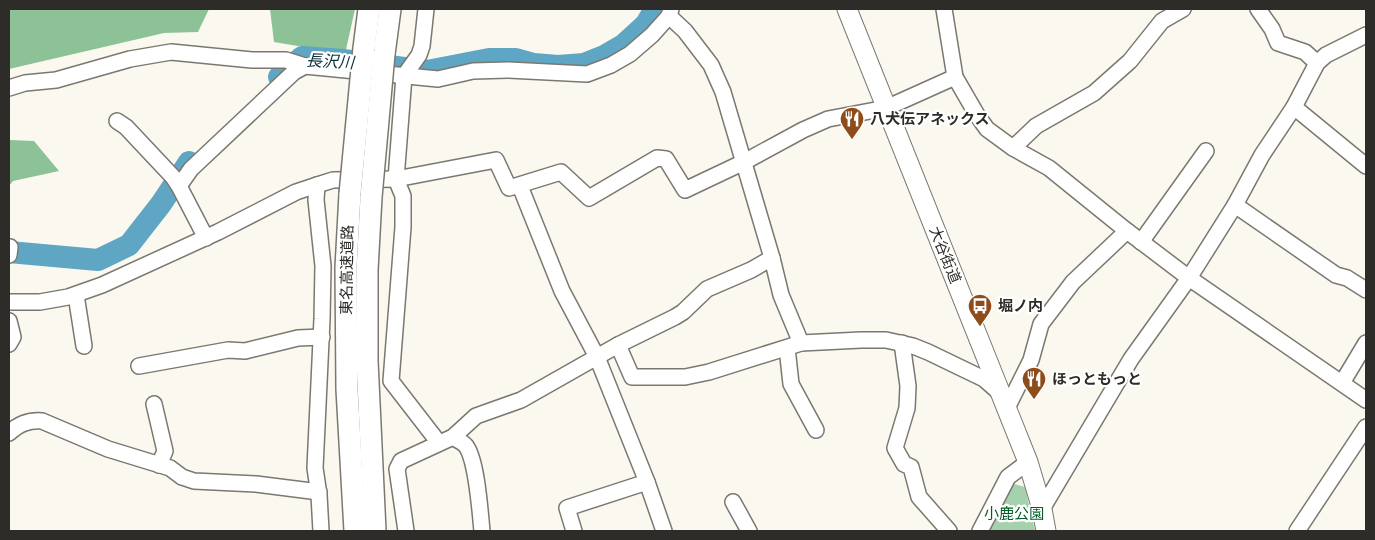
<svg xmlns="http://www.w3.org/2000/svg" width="1375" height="540" font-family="'Varela Round','Noto Sans JP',sans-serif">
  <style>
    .green { fill: #a5d1ad }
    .forest { fill: #8cc296 }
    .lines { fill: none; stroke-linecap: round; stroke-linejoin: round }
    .river { stroke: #5fa6c5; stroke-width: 22 }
    .minor-casing { stroke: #7a7870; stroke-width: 18 }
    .major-casing { stroke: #7a7870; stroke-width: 21 }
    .highway-casing { stroke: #7a7870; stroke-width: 24 }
    .minor { stroke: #fff; stroke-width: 15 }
    .major { stroke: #fff; stroke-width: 19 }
    .highway { stroke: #fff; stroke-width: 21 }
    .highway-bridge-casing { stroke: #7a7870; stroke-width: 24; stroke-linecap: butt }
    .highway-bridge { stroke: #fff; stroke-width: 21 }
    .labels { text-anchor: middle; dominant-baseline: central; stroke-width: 4.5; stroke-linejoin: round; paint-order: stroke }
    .poi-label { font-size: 15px; font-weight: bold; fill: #2d2c28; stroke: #fff; text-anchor: start }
    .street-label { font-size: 15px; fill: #2d2c28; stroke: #fff }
    .park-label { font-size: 15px; fill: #035d27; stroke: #fff }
    .water-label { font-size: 16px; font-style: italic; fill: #0e303e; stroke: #fff }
  </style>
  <rect width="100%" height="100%" fill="#faf8ef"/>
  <path class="green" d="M1011,483L1025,487L1035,531H985Z"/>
  <g class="forest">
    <path d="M9,9H209L198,32L164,33L9,69Z"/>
    <path d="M270,9H355L345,54L274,42Z"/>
    <path d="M9,140L34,141L59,171L13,181L9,186Z"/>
  </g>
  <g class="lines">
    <g class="river">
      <path d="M279,77L302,57L343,60L427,71L489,59H516L534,64L558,66L584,64L604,56L623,45L646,24L655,9"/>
      <path d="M9,252L98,260L129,245L161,204L189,162"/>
    </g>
    <defs>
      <g id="minor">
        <path d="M426,9L422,46L419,55L404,76L396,179L403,196V227L391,381L439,443"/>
        <path d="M944,9L955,77L977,115L987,129L1013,148L1049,168L1127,231L1189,278L1366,400"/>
        <path d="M1258,9L1272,29L1278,43L1305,52L1317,63"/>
        <path d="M669,16L685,31L711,65L723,92L772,258L781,295L801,343"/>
        <path d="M9,88L25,83L56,80L130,59L171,52L252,60H286L305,66"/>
        <path d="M1294,107L1366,166"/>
        <path d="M117,121L126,127L173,177L179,186L206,238"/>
        <path d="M1013,148L1036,126L1094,93L1130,61L1162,21L1183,9"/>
        <path d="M317,185L316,200L323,266L322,319L315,468L319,495L321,531"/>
        <path d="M179,186L191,169L294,72L305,66L438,79L473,71L508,70L587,74L611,65L630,54L652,35L669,16L671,9"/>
        <path d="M520,186L562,291L597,357L647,482L664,531"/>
        <path d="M1235,205L1336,275L1347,278L1366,290"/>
        <path d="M1141,242L1206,151"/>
        <path d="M9,255L10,247"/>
        <path d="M76,295L84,346"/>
        <path d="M9,302H40L68,297L102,285L218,232L296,192L317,185L333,180L396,179L496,160L509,188L561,172L589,198L657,158L666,159L685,190L744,162L803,130L828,119L886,108L955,77"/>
        <path d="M9,321L13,337L9,344"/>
        <path d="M902,343L908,386L907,408L895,448L904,464L911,467L919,497L949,531"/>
        <path d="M618,345L632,377H685L709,372L801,343L861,340H886L913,346L928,352L984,379L1001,394"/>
        <path d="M787,348L791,384L816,430"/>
        <path d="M139,366L228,350L245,351L298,338L322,337"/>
        <path d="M1342,383L1366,343"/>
        <path d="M154,404L165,451L159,465"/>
        <path d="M1007,408L1031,360L1041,324L1073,282L1127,231"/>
        <path d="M9,433C19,424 28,420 42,421L108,449L170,468L182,477L194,481L256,484L319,492"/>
        <path d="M453,437C457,440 463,442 466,446C477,461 480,512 482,531"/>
        <path d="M733,502L749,531"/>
        <path d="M1042,509L1131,359L1189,278L1235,205L1262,155L1294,107L1317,63L1326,55L1366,35"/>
        <path d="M406,531L397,469L401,461L453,437L476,416L521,400L618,345L675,317L683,312L707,289L751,270L772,258"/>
        <path d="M574,531L567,508L647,482"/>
        <path d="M980,531L1008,477L1028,462"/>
        <path d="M1297,531L1366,427"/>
      </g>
      <path id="major" d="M847,9L1028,462L1042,509L1046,531"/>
      <g id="highway">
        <path d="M364,48L369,9"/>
        <path d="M384,54L390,9"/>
        <path d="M350,194L346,268L347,389L355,531"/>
        <path d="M371,197L367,270V361L375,531"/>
      </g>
    </defs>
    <use href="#minor" class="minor-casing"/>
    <use href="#major" class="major-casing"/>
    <use href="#highway" class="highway-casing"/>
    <use href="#minor" class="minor"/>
    <use href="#major" class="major"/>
    <use href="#highway" class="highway"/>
    <defs>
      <g id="highway-bridge">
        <path d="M350,194L364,48"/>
        <path d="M371,197L384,54"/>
      </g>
    </defs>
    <use href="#highway-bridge" class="highway-bridge-casing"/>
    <use href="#highway-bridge" class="highway-bridge"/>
  </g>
  <defs>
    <symbol id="restaurant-pin" viewBox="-11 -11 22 30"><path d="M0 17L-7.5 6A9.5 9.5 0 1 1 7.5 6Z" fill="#8e4c1a" stroke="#fff"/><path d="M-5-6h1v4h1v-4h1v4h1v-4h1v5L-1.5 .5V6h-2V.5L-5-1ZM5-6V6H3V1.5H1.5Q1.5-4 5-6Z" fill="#fff"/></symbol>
    <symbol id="bus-pin" viewBox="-11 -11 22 30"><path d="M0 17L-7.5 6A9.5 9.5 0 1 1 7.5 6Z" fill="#8e4c1a" stroke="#fff"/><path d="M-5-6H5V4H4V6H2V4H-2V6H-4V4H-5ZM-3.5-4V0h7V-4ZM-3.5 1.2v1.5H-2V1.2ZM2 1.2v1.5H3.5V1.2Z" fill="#fff"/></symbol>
  </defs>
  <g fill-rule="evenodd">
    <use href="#restaurant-pin" x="838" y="105" width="28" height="38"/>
    <use href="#bus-pin" x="966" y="292" width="28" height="38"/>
    <use href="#restaurant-pin" x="1020" y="365" width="28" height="38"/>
  </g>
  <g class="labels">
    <g class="poi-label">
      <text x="870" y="119">八犬伝アネックス</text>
      <text x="998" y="306">堀ノ内</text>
      <text x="1052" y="379">ほっともっと</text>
    </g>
    <g class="street-label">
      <text transform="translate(945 255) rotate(68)">大谷街道</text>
      <text transform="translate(347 270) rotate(-89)">東名高速道路</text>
    </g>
    <g class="park-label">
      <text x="1014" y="514">小鹿公園</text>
    </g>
    <g class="water-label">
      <text transform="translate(330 62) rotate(3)">長沢川</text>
    </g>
  </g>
  <rect width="1375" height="540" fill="none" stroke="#2d2c28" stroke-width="20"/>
</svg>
